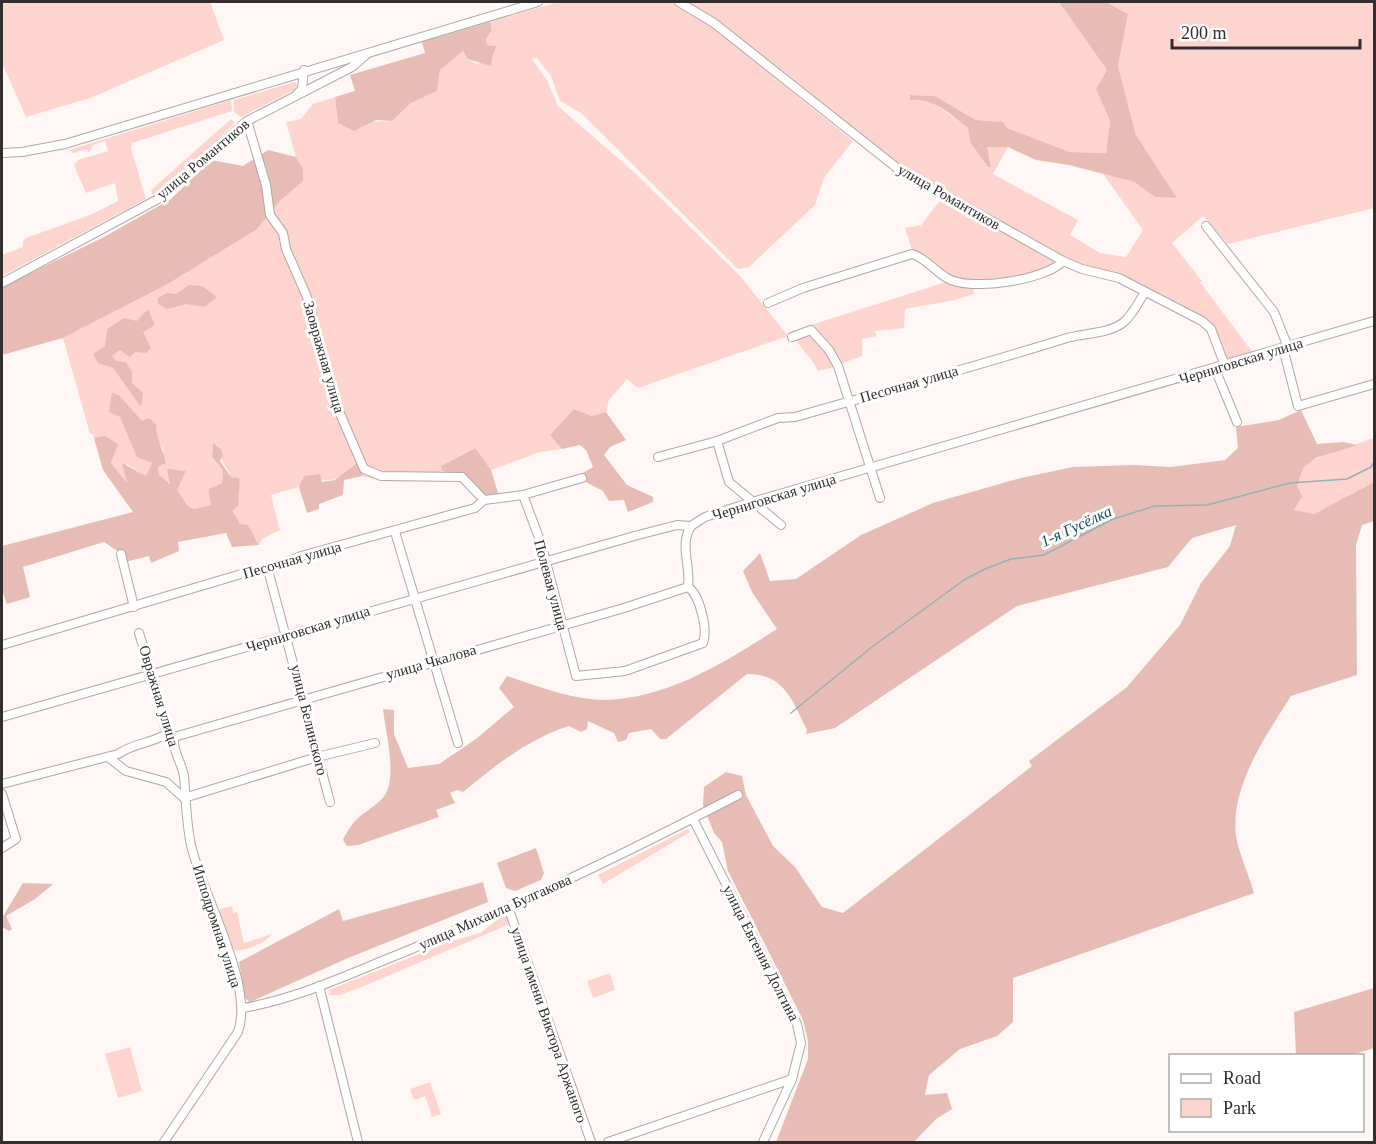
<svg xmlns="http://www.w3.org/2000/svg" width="1376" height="1144" font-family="'Times New Roman',serif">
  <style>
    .green { fill: #fed5ce }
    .forest { fill: #e7bcb4 }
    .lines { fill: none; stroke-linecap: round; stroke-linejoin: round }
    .stream { stroke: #91b2b6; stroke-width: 1.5 }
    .minor-casing { stroke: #b1a7a6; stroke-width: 10 }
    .minor { stroke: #fff; stroke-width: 8 }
    .labels { text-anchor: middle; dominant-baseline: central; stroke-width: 6; stroke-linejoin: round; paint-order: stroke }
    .street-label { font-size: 15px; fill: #322e2e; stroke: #fff }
    .water-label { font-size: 16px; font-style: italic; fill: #084f58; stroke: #fff }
  </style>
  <rect width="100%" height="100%" fill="#fef7f6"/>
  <g class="green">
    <path d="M2,2H210L224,40L93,97L26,117L2,63Z"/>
    <path d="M558,2H671L712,27L853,141L824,178L815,205L749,267L738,269L581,113L560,101L551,76L537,58L532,59L547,80L558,106L634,172L740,276L788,336L638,388L627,379L609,400L606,412L592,416L574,409L550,435L562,449L540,452L491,470L474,448L441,466L442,471L438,479L378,480L362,476L363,470L353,465C338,483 325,483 304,476L299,487L271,495L280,530L262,539L259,545C255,532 245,531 238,521C230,507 234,494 231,479C229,466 220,466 221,449L213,443L212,457L223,470L222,483L208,489L211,505L194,509L188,506L177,490L186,471L171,484L159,476L158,467L164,450L120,396C119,429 131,439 152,463L146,477L126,463L127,484L111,463L113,453L105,437L94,438L93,434H90L63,338L166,285L256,230L280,201L303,181V169L296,157L286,122L301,119L313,104L335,97L338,123L392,121L411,103L437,91L440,70L463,51L468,59L477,64L492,57L497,46L487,45L486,39L492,30L490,22Z"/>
    <path d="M686,2H1059L1107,70L1096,89L1110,121L1106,153L1070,152L1007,128L1003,122L976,120L935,96L910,95V99L932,102L968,128L970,142L988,167L991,166L987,147H1008L993,174L1078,220L1070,235L1100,253L1126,257L1143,230L1103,174L1134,182L1155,197L1177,198L1136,135L1118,66L1128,14L1106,2H1374V208L1228,244L1203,216L1172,243L1202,281L1200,282L1254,354L1230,362L1226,360L1214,329L1120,277L1080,266L898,166L716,20Z"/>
    <path d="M295,82L297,85L294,90L241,117L234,112V100Z"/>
    <path d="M231,100L232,111L132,143L131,148L146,199L2,276V255L23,247V241L26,238L90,215L118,201L115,183L86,193L74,166L78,160L108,151L105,141L93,145L89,153L87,149L73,153L69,150Z"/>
    <path d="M231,119L235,123C209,148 184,173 155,195L152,194L151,190Z"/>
    <path d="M942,198L1054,260L1053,266L1016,278L972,282L974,294L955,300L905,309L904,328L875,331L877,336L862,339V356L843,363L842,370L839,371L834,367L818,371C811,355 797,347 792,331L946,282L913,253L905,228L921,225Z"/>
    <path d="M1370,439H1374V482L1314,514H1301L1293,509L1302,496L1297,486C1299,481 1300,472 1303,467C1309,459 1356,445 1370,439Z"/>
    <path d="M688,829L690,832L603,884L598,875Z"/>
    <path d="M232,906L233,913L237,912L244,943L272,934C265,943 245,952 234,950L219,917L220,909Z"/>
    <path d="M501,917H509L510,924L362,987L340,995H328L331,989L452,941L480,933Z"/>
    <path d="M610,973L615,990L593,998L587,981Z"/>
    <path d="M130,1047L142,1091L118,1098L105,1054Z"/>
    <path d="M430,1082L441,1114L432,1117L425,1096L414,1100L410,1089Z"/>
  </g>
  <g class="forest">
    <path d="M1059,2H1106L1128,14L1118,66L1136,135L1177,198L1155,197L1134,182L1069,165L1036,160L1008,147H987L991,167H988L970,142L968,128C949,114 935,98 910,100V95L935,96L976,120L1003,122L1007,128L1070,152L1106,153L1110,121L1096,89L1107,70Z"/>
    <path d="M490,22L492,30L486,39L487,45L497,46L492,57L491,66L468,59L463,51L440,70L437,91L411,103L392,121L376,120L354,131L338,123L335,97L355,91L350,75L425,53L422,42Z"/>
    <path d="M268,150L296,157L303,169V181L280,201L256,230L166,285L63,338L2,355V287L104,237L171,199L211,160L243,166Z"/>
    <path d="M189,285L202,286L217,297L204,307L186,304L167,309L158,304V298L167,293L176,294Z"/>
    <path d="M148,309L155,325L143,332L151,348L146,353L135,352L130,357L120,350L112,356L116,361L126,362L132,372V383L143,393L141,407L113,368L98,363L93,354L105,346L107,329L124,318L137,321Z"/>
    <path d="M112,392L120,396L142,421L149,418L156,424C156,439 163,449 166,463L158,467L159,475L170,484L167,469L186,471L177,490L188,506L194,509L211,505L208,489L222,483L223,470L212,457L213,443L221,449L223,456L220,461L231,477L239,478C241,488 237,494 239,504L233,511L240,524L248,525L259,545L232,547L226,533L178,542L179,551L151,563L149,556L125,562L119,552L104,542L23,567L30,597L7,604L2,590V546L133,512L103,470L94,438L105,436L118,444L111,463L127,483L122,463L146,476L152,463L137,457L120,417L109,412Z"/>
    <path d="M574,409L592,416L606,412L626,440L610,447L604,455L627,485L653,497V502L628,512L624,500L609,501L603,491L576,477L593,467L586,450L580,445L562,449L550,435Z"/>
    <path d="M1301,410L1317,444L1344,442L1357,445L1316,458L1303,468L1297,486L1302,496L1294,510L1314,514L1374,482V521L1362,525L1356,545L1357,675L1291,696C1266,736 1230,786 1236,836C1239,854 1249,875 1254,893L1013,978V1022L997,1036L960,1049L929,1075L925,1095L947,1093L952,1109L936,1119L914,1142H776L808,1059V1041L803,1020L728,871L722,842L714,833L703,805L704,787L726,772L742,776L746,795L773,846L795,867L822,907L843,913L1032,766L1029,761L1127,687L1180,625L1201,583L1230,546L1236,525L1192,538L1168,567L1017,606L835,728L806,734L807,730C792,700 785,674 747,674L666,739H660L651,729L629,733L626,740L618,742L614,733L588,721L587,729L581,732L569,726C528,739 496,765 463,792L457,790L450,793L455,803L436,810L439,817L358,845L347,846L343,840C355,815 363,816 381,800C400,782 385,732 383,709L394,710V734L408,768L439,764L476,739L514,707L499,688L507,676C537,686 572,700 605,700C669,698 725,662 777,629L752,592L743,571L760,553L770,581L796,579L861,535L933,503L1021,478L1073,467L1133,465L1171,467L1225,460L1238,448L1236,427L1279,420Z"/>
    <path d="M475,448L491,470L499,496L487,497L464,476L442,471L441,466Z"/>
    <path d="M358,462L363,470L362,476L344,480L343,495L319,504V509L307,513L299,487L304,476L320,474L322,482L335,480Z"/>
    <path d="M536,848L544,873L541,880L515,891L506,888L497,863Z"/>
    <path d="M483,882L488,902L348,958L250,1002L245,998L239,962L339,909L343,921Z"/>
    <path d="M23,883L53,884L35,899L6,916L12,929L9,931L2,927V918Z"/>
    <path d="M1374,988V1048L1352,1055H1296L1294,1012Z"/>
  </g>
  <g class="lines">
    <path class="stream" d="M791,713L872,647L964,580L985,569L1011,559L1044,555L1113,519L1155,506L1207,505L1290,483L1347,479L1371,467L1374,462"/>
    <defs>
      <g id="minor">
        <path d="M679,2L714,23L897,168L1063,261L1082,269L1119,278L1202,321L1211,329L1225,366"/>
        <path d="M297,94L302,89L304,70"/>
        <path d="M247,121L266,185L270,215L283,233L286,249L307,297L335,402L364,469L381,476L462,477L484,500"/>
        <path d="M2,153L22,152L65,144L538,2"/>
        <path d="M1206,226L1274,312L1288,347"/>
        <path d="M2,283L158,199L247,121L352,67L367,54"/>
        <path d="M768,303L803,288L912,254C926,258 934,271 947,278C969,292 1047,280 1063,261"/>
        <path d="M792,337L811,330L829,350L838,366L880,498"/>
        <path d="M1283,348L1298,406L1374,384"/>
        <path d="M1215,369L1237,422"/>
        <path d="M717,441L729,482L781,525"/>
        <path d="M658,457L717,441L778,418L795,417C886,391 977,366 1067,338C1085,333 1109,334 1124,322C1133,314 1139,301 1145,292"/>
        <path d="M523,495L541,543L576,676L625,671L703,643C708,630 700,595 688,587"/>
        <path d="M395,532L458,743"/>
        <path d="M121,554L134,607"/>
        <path d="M268,570L330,802"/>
        <path d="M688,587C691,566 679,545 691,526"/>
        <path d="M139,633L156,687L165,727L174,737C172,751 182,763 184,776C186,799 186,822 191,845C202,895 255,985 238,1032L164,1142"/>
        <path d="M2,645L248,572L268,570L301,556L475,508L484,500L523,495L582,478"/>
        <path d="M2,717L638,535L677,525L691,526L705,517L752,502C960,443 1167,382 1374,321"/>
        <path d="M174,737L624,608L688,587"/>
        <path d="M108,757L126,771L166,782L184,798L317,757L375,743"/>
        <path d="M2,784L118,754C136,742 151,744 168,733"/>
        <path d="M2,794L16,839L2,848"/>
        <path d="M508,907L591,1142"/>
        <path d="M319,986L358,1142"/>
        <path d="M243,1008C296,999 347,975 397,955C514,907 627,853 738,795"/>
        <path d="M608,1142L792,1079L801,1043L797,1024L693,819"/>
        <path d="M763,1142L792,1079"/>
      </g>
    </defs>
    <use href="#minor" class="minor-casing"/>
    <use href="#minor" class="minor"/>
  </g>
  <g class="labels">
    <g class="street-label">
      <text transform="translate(203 159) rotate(-40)">улица Романтиков</text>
      <text transform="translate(949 197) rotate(30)">улица Романтиков</text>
      <text transform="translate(324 357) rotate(74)">Заовражная улица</text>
      <text transform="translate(1241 361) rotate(-17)">Черниговская улица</text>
      <text transform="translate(909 384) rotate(-16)">Песочная улица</text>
      <text transform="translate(774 497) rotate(-17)">Черниговская улица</text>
      <text transform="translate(292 560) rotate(-16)">Песочная улица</text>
      <text transform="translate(551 585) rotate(75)">Полевая улица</text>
      <text transform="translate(308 629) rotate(-17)">Черниговская улица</text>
      <text transform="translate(431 662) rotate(-16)">улица Чкалова</text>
      <text transform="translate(159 696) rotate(73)">Овражная улица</text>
      <text transform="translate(309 720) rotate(76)">улица Белинского</text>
      <text transform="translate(495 912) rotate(-24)">улица Михаила Булгакова</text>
      <text transform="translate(217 926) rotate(72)">Ипподромная улица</text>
      <text transform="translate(761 953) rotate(63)">улица Евгения Долгина</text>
      <text transform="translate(549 1025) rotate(71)">улица имени Виктора Аржаного</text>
    </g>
    <g class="water-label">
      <text transform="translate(1076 526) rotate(-25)">1-я Гусёлка</text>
    </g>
  </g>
  <rect width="1376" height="1144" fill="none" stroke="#322e2e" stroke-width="6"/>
  <rect x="1169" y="1054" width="195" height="78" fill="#ffffff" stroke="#adabab" stroke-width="1.5"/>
  <rect x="1181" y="1074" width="30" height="9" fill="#ffffff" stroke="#adabab" stroke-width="1.5"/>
  <text x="1223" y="1084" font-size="18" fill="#322e2e">Road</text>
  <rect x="1181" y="1099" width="30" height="18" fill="#fed5ce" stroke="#adabab" stroke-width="1.5"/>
  <text x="1223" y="1114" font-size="18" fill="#322e2e">Park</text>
  <path d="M1172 39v9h188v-9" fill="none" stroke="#322e2e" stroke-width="3"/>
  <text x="1181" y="39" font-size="18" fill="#322e2e" stroke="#ffffff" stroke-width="4.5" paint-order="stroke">200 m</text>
</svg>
